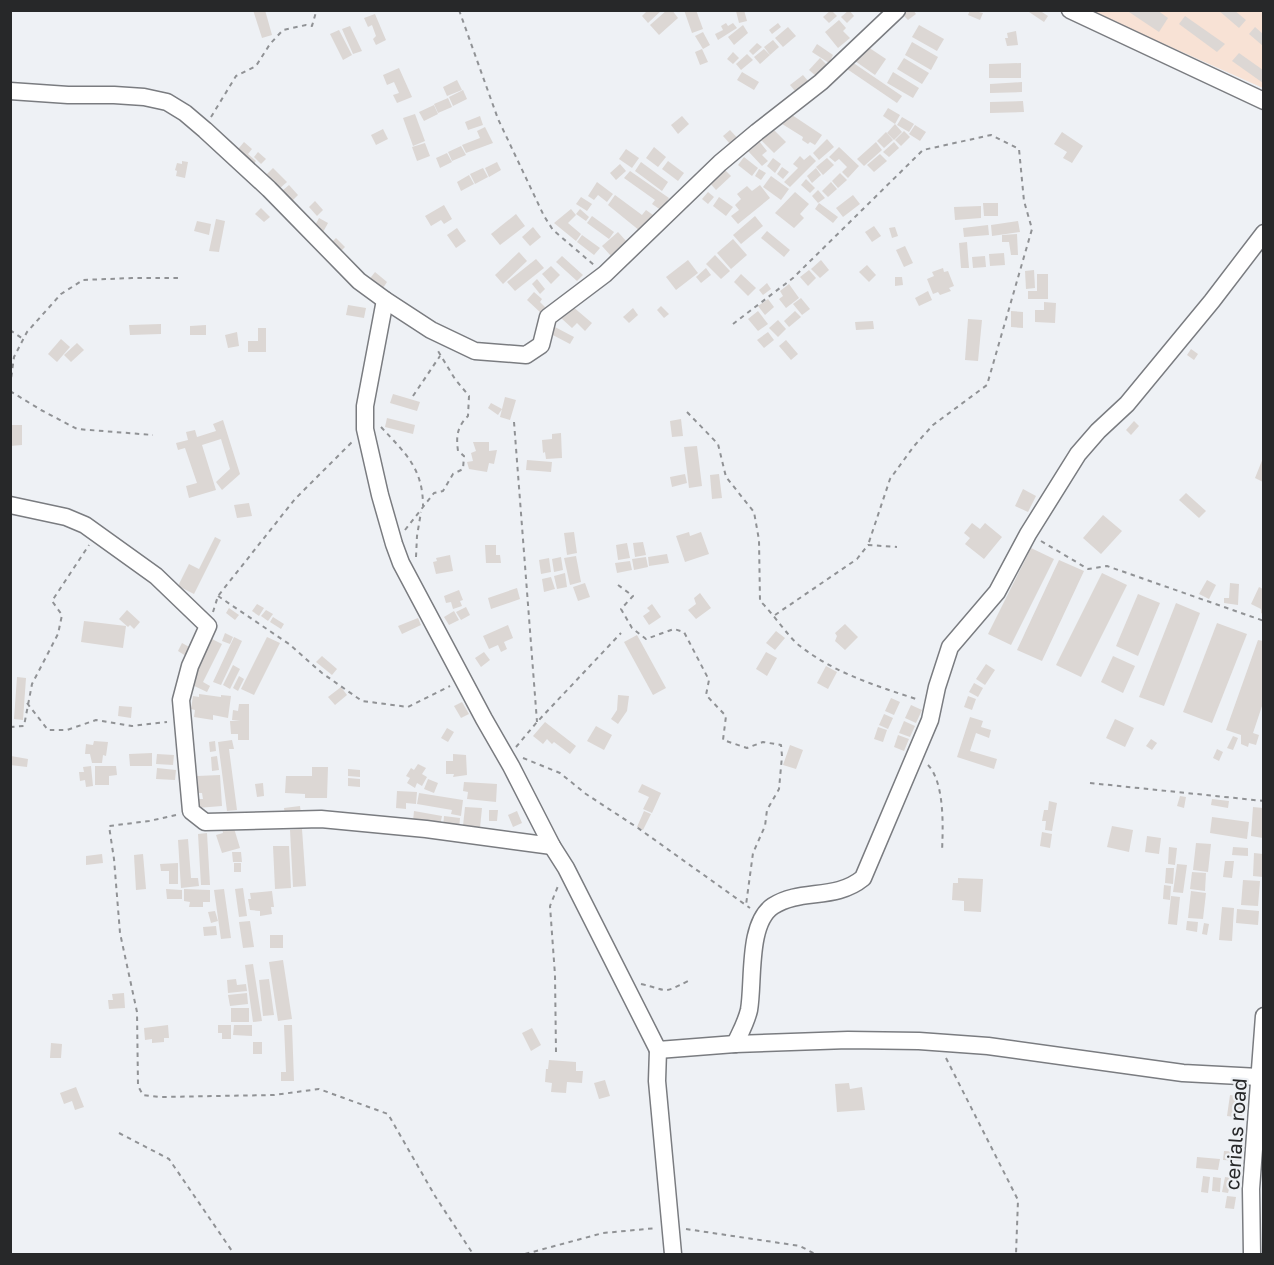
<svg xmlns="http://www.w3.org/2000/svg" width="1274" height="1265" font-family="'Golos Text',sans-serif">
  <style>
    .medical { fill: #f8e2d5 }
    .building { fill: #dcd7d4 }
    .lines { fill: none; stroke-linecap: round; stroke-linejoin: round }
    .minor-casing { stroke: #7a7c80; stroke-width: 19 }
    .path { stroke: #909295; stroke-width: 2; stroke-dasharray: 4.5 4.5; stroke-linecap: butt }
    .minor { stroke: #fff; stroke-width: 16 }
    .labels { text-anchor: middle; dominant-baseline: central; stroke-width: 4.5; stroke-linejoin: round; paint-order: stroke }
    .street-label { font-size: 20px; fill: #272829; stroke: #eef1f5 }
  </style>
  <rect width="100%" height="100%" fill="#eef1f5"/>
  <path class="medical" d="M1090,11H1263V88Z"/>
  <g class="building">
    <path d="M253,10H265L272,35L262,38Z"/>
    <path d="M648,10H662L648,23L642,16Z"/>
    <path d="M667,10H672L678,18L659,35L650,25Z"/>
    <path d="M684,10H696L703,29L692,33Z"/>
    <path d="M744,10L747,21L739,23L736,11Z"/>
    <path d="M831,10L837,16L829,23L823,17Z"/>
    <path d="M849,10L854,16L847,23L841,17Z"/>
    <path d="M908,10H913L916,14L908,20L903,15Z"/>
    <path d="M970,10L983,13L980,20L968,15Z"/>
    <path d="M1026,10H1039L1048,16L1044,22Z"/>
    <path d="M1126,10H1157L1168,18L1159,32Z"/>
    <path d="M1218,10H1234L1246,20L1239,28Z"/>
    <path d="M375,14L386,40L376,45L373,39L376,36L372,25L368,27L364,18Z"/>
    <path d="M1185,16L1225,44L1217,52L1179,24Z"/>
    <path d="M839,20L846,28L843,31L850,38L838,48L825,32Z"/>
    <path d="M726,23L728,26L733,23L737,28L718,40L715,34L723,30L721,26Z"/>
    <path d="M778,23L781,27L772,34L769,30Z"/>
    <path d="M743,25L748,33L734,45L728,37Z"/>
    <path d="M919,25L944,39L937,51L912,37Z"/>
    <path d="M350,26L362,51L353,54L342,29Z"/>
    <path d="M788,27L796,36L783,47L775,38Z"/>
    <path d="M1255,27L1263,34V46L1249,34Z"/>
    <path d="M339,30L352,55L343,60L330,34Z"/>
    <path d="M1016,31L1018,45L1007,46L1005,38H1008L1007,33Z"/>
    <path d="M703,32L710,45L703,49L695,36Z"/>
    <path d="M773,40L779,47L770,55L764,47Z"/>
    <path d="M912,42L938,57L931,70L905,55Z"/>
    <path d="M757,43L762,47L753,55L749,51Z"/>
    <path d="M817,44L833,55L829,63L812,52Z"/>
    <path d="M865,45L886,59L875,75L855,61Z"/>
    <path d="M702,49L708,62L700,65L695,52Z"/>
    <path d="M764,49L770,55L760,64L754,57Z"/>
    <path d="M733,52L739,58L733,64L727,59Z"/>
    <path d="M1239,53L1263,70V83L1232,61Z"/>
    <path d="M747,54L753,60L741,70L736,64Z"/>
    <path d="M820,58L827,65L816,76L809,70Z"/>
    <path d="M904,58L929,73L922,84L897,69Z"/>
    <path d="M852,62L902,96L897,103L847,69Z"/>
    <path d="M1021,63V78H989V64Z"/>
    <path d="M399,68L412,97L397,103L393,95L399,93L394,82L387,85L383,75Z"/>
    <path d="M742,72L759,82L754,90L737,80Z"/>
    <path d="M893,72L919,88L913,98L887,83Z"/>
    <path d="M803,75L808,81L795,91L790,85Z"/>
    <path d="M457,80L462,90L447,96L443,87Z"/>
    <path d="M1022,82V92L990,93V84Z"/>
    <path d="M463,90L467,99L453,106L449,97Z"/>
    <path d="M448,98L452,107L438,113L434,104Z"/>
    <path d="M1023,101L1024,112L990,113V102Z"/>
    <path d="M434,105L438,114L424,121L419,112Z"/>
    <path d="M888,108L900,115L895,124L883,116Z"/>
    <path d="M786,111L822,135L815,145L810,142L808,144L802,140L803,137L779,122Z"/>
    <path d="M415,114L425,141L413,146L403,118Z"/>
    <path d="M480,116L483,125L468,130L465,122Z"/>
    <path d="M682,116L689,124L678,134L671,125Z"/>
    <path d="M902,117L914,124L909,132L897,125Z"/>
    <path d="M895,124L902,132L894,140L887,133Z"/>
    <path d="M915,125L926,132L920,141L909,134Z"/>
    <path d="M485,127L493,143L466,153L462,145L480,138L477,131Z"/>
    <path d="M772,128L786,142L774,153L760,139Z"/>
    <path d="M383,129L388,139L376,145L371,135Z"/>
    <path d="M730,130L741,142L731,145L723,136Z"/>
    <path d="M904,131L910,137L901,146L895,140Z"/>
    <path d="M886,132L893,140L884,148L877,141Z"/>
    <path d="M1062,132L1083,146L1072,163L1063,158L1067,152L1054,144Z"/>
    <path d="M827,139L834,147L819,160L813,153Z"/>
    <path d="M759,141L767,151L762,155L768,161L762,166L748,151Z"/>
    <path d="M244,142L252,149L248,154L256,161L250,168L234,154Z"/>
    <path d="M876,142L882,150L864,166L857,159Z"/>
    <path d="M894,142L899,148L889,157L883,152Z"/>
    <path d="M425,143L430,156L417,161L412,147Z"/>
    <path d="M461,146L466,155L452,161L448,152Z"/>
    <path d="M654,147L666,157L658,167L646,158Z"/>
    <path d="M839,147L859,166L848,178L842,172L847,167L839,159L835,162L829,157Z"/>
    <path d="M626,149L639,158L632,168L619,159Z"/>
    <path d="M258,152L266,159L261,164L254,157Z"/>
    <path d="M447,153L452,162L440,168L436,158Z"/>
    <path d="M880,154L887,161L874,172L867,165Z"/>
    <path d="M810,155L816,161L790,187L784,182L798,168L793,164L800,156L804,160Z"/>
    <path d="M744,157L758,168L752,176L738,165Z"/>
    <path d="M773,158L781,164L775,173L767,166Z"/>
    <path d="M827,158L834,165L823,175L816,167Z"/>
    <path d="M182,161L188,162L185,178L176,176L177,171L175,170L177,163L182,164Z"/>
    <path d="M668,161L684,173L678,181L662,169Z"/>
    <path d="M497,162L501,170L489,177L485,168Z"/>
    <path d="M641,162L668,182L662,191L635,171Z"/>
    <path d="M620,164L626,171L616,180L610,173Z"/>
    <path d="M782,167L789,172L783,179L777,174Z"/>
    <path d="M273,168L287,182L279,189L266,175Z"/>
    <path d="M483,168L488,177L475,184L470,174Z"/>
    <path d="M816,168L821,175L812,183L807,176Z"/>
    <path d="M724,169L731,176L716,190L709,182Z"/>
    <path d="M759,169L766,173L761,180L755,176Z"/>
    <path d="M630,171L669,198L661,210L652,204L655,200L624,178Z"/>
    <path d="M840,173L847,180L838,188L832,181Z"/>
    <path d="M469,175L474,184L461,191L457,182Z"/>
    <path d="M771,176L789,189L781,200L763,187Z"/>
    <path d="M806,179L815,188L810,193L801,185Z"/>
    <path d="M597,182L613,194L607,202L598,195L594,200L588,196Z"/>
    <path d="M831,182L837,189L828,197L822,191Z"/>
    <path d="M289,185L298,195L292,201L282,191Z"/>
    <path d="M760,185L770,198L738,224L731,216L739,210L735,205L741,199L737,194L747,186L752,191Z"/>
    <path d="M818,190L825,198L818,203L812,196Z"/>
    <path d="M708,192L714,197L708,204L702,199Z"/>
    <path d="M795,192L809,204L800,214L804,218L794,228L775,213Z"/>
    <path d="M615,195L642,215L646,210L653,215L640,231L608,205Z"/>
    <path d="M853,195L860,204L843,217L836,208Z"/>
    <path d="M581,197L592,204L587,211L576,204Z"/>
    <path d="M719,197L733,207L726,216L713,206Z"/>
    <path d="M315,201L323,210L317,216L309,207Z"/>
    <path d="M819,203L838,217L833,223L815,209Z"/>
    <path d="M983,203H998V216H984Z"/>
    <path d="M444,205L452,219L444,224L441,220L431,226L425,216Z"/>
    <path d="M981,206V218L955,220L954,207Z"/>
    <path d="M261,208L270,217L264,222L255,214Z"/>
    <path d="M571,209L576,215L568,223L581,234L576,241L554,223Z"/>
    <path d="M580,209L589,217L586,221L576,214Z"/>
    <path d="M516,214L525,226L500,245L491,234Z"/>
    <path d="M592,216L614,232L609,239L587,223Z"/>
    <path d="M755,216L763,226L741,244L733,235Z"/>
    <path d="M319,218L328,223L322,234L313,229Z"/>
    <path d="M216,219L225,221L219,252L209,251Z"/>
    <path d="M197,221L211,224L209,235L194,231Z"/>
    <path d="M1018,221L1020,232L992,236L991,225Z"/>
    <path d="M988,225L989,235L964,237L963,228Z"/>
    <path d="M874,226L881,236L872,242L865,232Z"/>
    <path d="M533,227L541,237L530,246L522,237Z"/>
    <path d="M895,227L898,236L892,238L889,228Z"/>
    <path d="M457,228L466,241L456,248L447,235Z"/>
    <path d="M767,231L790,250L784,257L761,238Z"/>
    <path d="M618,232L627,242L611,256L602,246Z"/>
    <path d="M1017,234L1018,255H1011L1009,242H1002V235Z"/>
    <path d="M582,235L600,248L594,255L577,242Z"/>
    <path d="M336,238L345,247L339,253L330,244Z"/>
    <path d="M733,239L747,255L731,269L717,253Z"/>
    <path d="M967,242L969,268H961L959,243Z"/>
    <path d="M905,246L913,263L904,267L896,250Z"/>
    <path d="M519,252L527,261L503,284L495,275Z"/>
    <path d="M1004,253L1005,265L990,266L989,254Z"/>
    <path d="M715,255L730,271L721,279L706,264Z"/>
    <path d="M562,256L583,275L577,281L556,262Z"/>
    <path d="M985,256L986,267L973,268L972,257Z"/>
    <path d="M536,259L544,268L515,291L507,282Z"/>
    <path d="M688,260L698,273L676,290L666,277Z"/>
    <path d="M821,260L829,270L820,278L811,269Z"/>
    <path d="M867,265L876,275L869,282L859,272Z"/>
    <path d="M551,266L560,275L551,284L542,274Z"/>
    <path d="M706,268L711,275L701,283L696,277Z"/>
    <path d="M943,268L944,272L948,271L954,286L949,288L951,291L940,295L938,292L933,294L927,279L934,276L932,272Z"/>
    <path d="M809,270L816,278L808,286L800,277Z"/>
    <path d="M1034,270L1035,288L1026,289L1025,271Z"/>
    <path d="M375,272L387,282L381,291L368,281Z"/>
    <path d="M741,274L756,288L748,296L734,282Z"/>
    <path d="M1037,274H1048V299H1028V291H1037Z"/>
    <path d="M895,277H902L903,285L895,286Z"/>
    <path d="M537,279L545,289L540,294L532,284Z"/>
    <path d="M767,283L771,289L763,295L759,290Z"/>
    <path d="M789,284L799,298L786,308L779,299L783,296L780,291Z"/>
    <path d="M928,291L932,300L919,306L915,298Z"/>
    <path d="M534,292L542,299L540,302L547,309L542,314L527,300Z"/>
    <path d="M801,298L810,309L802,315L793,304Z"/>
    <path d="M768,299L774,307L765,315L758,306Z"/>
    <path d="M1044,302L1056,303L1055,323L1035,322V310H1044Z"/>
    <path d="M348,305L366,308L364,318L346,315Z"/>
    <path d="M572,306L592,323L585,331L577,323L572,328L561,318Z"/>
    <path d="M661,306L669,314L664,318L657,310Z"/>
    <path d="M633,308L638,315L629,323L623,317Z"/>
    <path d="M758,311L768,324L758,331L748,319Z"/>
    <path d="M795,311L801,317L789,327L784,321Z"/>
    <path d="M1011,311L1023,312V328L1011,327Z"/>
    <path d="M968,319L982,320L978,361L965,360Z"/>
    <path d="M778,320L786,329L778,337L769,328Z"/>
    <path d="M873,321L874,329L856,330L855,322Z"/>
    <path d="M161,324V334L130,335L129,325Z"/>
    <path d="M206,325V335H190V326Z"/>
    <path d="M553,326L574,337L570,344L549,333Z"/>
    <path d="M258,328H266V352H248V341H258Z"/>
    <path d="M237,332L239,346L228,348L225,335Z"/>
    <path d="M768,332L774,340L764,348L757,340Z"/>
    <path d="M61,339L70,347L57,362L48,354Z"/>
    <path d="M786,340L798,354L791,360L779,346Z"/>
    <path d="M77,343L84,350L71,362L64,355Z"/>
    <path d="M1191,349L1198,354L1194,360L1187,355Z"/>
    <path d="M393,394L420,402L417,411L390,403Z"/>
    <path d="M505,397L516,400L510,420L500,417L502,409L498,415L488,408L491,403L502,409Z"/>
    <path d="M387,418L415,425L413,434L385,427Z"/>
    <path d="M681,419L683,436L672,437L670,421Z"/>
    <path d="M223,420L240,474L222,490L216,482L230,469L221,439L202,445L216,490L189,498L186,486L197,483L185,448L178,450L176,443L188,440L186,432L195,430L197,437L216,431L213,424Z"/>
    <path d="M1134,421L1139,426L1131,435L1126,430Z"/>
    <path d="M10,425H22V445L10,446Z"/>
    <path d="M561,433L562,458L546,459L545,452L543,453L542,440L552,439V434Z"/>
    <path d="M473,442H489V451L497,450L494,464L489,463L487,472L469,469L467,462L473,461L471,453L476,451Z"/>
    <path d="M697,446L702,486L689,488L684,447Z"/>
    <path d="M1263,458V482L1255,478Z"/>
    <path d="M527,460L552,462L551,472L526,470Z"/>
    <path d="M685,474L687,483L672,487L670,477Z"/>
    <path d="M719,474L722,498L712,499L710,475Z"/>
    <path d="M1023,489L1036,496L1028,512L1015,506Z"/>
    <path d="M1186,493L1206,511L1199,518L1179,500Z"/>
    <path d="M249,503L252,516L237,518L234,505Z"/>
    <path d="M1103,515L1122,531L1101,554L1083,538Z"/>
    <path d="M972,523L980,529L985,523L1002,537L984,559L965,544L970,538L964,533Z"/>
    <path d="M574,532L577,553L567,555L564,533Z"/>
    <path d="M689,532L690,536L701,532L709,554L685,562L676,536Z"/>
    <path d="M215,537L221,540L194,594L178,586L189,564L199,569Z"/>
    <path d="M643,542L646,555L635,557L633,543Z"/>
    <path d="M627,543L630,558L618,560L616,545Z"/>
    <path d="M485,545H496V555H500L501,563H486Z"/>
    <path d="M1031,548L1054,559L1011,645L988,634Z"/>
    <path d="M667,554L669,563L649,566L648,557Z"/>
    <path d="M450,555L453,571L436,574L433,562L437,561L436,558Z"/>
    <path d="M576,556L581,582L570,585L564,558Z"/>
    <path d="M561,557L563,570L554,572L552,559Z"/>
    <path d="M646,557L648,567L634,570L632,559Z"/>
    <path d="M549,558L551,572L541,574L539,560Z"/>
    <path d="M1059,560L1084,571L1042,661L1017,650Z"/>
    <path d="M630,561L632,570L617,573L615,563Z"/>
    <path d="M565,573L567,587L557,589L554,576Z"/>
    <path d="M1102,573L1127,585L1081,677L1056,665Z"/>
    <path d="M551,577L555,589L544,592L542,579Z"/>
    <path d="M1207,580L1216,585L1209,599L1199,594Z"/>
    <path d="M585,583L590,597L578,601L573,587Z"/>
    <path d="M1230,583L1239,584L1238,605L1224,603V598H1229Z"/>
    <path d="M1259,587L1263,589V614L1261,613V609L1251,604Z"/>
    <path d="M517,588L520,599L491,609L488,598Z"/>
    <path d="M459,590L463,600L460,601L462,606L453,609L451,602L446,603L444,596Z"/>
    <path d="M700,593L711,608L696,619L688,610L696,604L694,598Z"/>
    <path d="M1138,594L1160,603L1138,656L1116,646Z"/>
    <path d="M1176,603L1200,613L1164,706L1139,697Z"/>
    <path d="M257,604L264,608L259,616L252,611Z"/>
    <path d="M652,604L661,617L649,625L643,616L650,611L647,608Z"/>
    <path d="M466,607L470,615L461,620L456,612Z"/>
    <path d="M229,608L239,615L235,620L226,613Z"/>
    <path d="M127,610L140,622L134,629L130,625L128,627L119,619Z"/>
    <path d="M266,610L273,614L268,621L261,616Z"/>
    <path d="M454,611L459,620L449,625L444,617Z"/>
    <path d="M273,617L284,624L281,629L270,622Z"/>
    <path d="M418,618L421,625L402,634L398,626Z"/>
    <path d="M84,621L126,626L123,648L81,642Z"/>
    <path d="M1217,623L1247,634L1212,723L1183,712Z"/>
    <path d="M845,624L858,637L845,650L835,641L837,636L835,633Z"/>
    <path d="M508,625L513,638L504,642L507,649L501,652L498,645L489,649L483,636Z"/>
    <path d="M776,631L785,638L775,650L766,643Z"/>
    <path d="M225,633L233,637L230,644L222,641Z"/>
    <path d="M637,635L666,688L653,695L624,642Z"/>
    <path d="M234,637L242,641L221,685L213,682Z"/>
    <path d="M267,637L280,643L254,695L241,689Z"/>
    <path d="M212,639L222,644L203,682L210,686L207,692L190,684Z"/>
    <path d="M1258,640L1263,641V703L1253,733L1259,735L1256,745L1249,743L1248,747L1241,744V735L1226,730Z"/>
    <path d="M182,643L191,648L186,656L178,651Z"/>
    <path d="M484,652L490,660L481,667L475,658Z"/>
    <path d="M766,652L777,658L767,676L756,669Z"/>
    <path d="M322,656L337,669L332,675L316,662Z"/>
    <path d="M1113,656L1135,666L1123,693L1101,682Z"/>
    <path d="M986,664L995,670L985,685L976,679Z"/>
    <path d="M233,665L240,669L230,689L223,685Z"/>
    <path d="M826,666L837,672L828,689L817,683Z"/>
    <path d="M239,676L244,679L238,691L233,688Z"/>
    <path d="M17,677L26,678L23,720L14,719Z"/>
    <path d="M974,683L983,688L978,697L969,692Z"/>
    <path d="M341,687L347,695L335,705L328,697Z"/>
    <path d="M199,694L221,697V695L231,696L228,718L213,715V720L194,717L195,710L191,709L193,696L199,697Z"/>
    <path d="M618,695L629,696L627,711L618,724L611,719L617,710Z"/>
    <path d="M968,696L976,699L972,710L964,707Z"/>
    <path d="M891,698L900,702L894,715L885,711Z"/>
    <path d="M462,702L469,714L461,718L454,706Z"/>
    <path d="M239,704H249V740H238V734H231L230,721H240L232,720L233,710L238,711Z"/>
    <path d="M911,705L922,710L916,723L905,718Z"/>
    <path d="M119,706L132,707L131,718L118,716Z"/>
    <path d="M884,714L893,718L888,729L879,725Z"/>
    <path d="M970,717L983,721L981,727L991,730L989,738L976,733L970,751L997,759L994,769L957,757Z"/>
    <path d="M1115,719L1134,728L1125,747L1106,738Z"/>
    <path d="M904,721L915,726L910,737L899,733Z"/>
    <path d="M545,722L576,746L570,754L554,742L552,744L547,739L543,744L533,736Z"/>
    <path d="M596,726L612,735L604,750L587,741Z"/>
    <path d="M878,727L887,730L883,742L874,739Z"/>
    <path d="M447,728L454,732L448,742L441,738Z"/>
    <path d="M898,735L909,739L904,751L894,747Z"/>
    <path d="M1233,736L1238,738L1233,750L1227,748Z"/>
    <path d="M1151,739L1157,743L1152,750L1146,746Z"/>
    <path d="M232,740L234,749H229L237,810L227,811L218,742Z"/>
    <path d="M94,741L108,742L106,756L103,755L102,763H92L90,754H85L86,744L93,745Z"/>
    <path d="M215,741L216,751L210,752L209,742Z"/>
    <path d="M790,745L803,750L796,769L783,765Z"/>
    <path d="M1217,749L1223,752L1219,761L1213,758Z"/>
    <path d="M152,753V766H130L129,754Z"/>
    <path d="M157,754L174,755L173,765L156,764Z"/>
    <path d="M453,754L466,755L467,775L453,777L454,774H446V761H453Z"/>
    <path d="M11,756L28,759L27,767L10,765Z"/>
    <path d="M217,756L219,770L212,771L211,757Z"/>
    <path d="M418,764L426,768L422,774L427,777L422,786L417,783L415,788L407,783L410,778L406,776L411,768L414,770Z"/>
    <path d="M91,766L93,786L86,787L85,780L80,781L79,772H84L83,767Z"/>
    <path d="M95,766H116L117,775L109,776V785H95Z"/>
    <path d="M312,767H328L327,798H305V794L285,793L286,776H312Z"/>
    <path d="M157,768L176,770L175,780L156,779Z"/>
    <path d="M348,769L360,770V777L348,776Z"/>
    <path d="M220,775L222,806L197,808L196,799H203L202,793H198L197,776Z"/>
    <path d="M348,778L360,779V787L348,786Z"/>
    <path d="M428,779L438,783L434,793L424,789Z"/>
    <path d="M464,782L497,784L496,802L467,799L468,792L463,791Z"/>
    <path d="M263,783L264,796L257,797L255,784Z"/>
    <path d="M642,784L661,793L652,813L643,809L649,797L638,792Z"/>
    <path d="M397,791L417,792L416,804L406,803V809L396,808Z"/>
    <path d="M419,793L463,800L461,816L451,814L452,810L417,804Z"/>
    <path d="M1180,796L1186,797L1184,808L1177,806Z"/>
    <path d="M1212,799L1229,801L1228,808L1211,805Z"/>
    <path d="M1049,801L1057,803L1052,831L1045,830L1046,821H1042L1044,810H1048Z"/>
    <path d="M300,806L301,814L285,815L284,808Z"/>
    <path d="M465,807L482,808L480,828L463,826Z"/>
    <path d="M1253,807L1263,808V838L1251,836Z"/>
    <path d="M489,810H498L497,821H489Z"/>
    <path d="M414,811L442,816L440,826L413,821Z"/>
    <path d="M517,811L522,823L513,827L508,815Z"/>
    <path d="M644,811L651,814L643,830L637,827Z"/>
    <path d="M444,816L460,818L459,829L443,827Z"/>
    <path d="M1212,817L1249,822L1247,839L1210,833Z"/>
    <path d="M233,825L240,848L222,853L216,835L223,833L222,828Z"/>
    <path d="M1112,826L1133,830L1129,852L1107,847Z"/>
    <path d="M302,829L306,886L293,887L290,830Z"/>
    <path d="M1042,832L1052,834L1050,848L1040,846Z"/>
    <path d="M207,833L210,885H201L198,834Z"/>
    <path d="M1147,836L1161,838L1159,854L1145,852Z"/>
    <path d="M188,839L191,878H198L199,886L181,888L178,840Z"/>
    <path d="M1196,843L1211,844L1208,872L1193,870Z"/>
    <path d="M273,846H289L291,888L275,889Z"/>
    <path d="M1169,847L1177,848L1175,865L1168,864Z"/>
    <path d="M1233,847L1248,848V856L1232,855Z"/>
    <path d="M232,852H241L242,862H233Z"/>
    <path d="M1254,853L1263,854V877L1253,876Z"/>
    <path d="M102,854L103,863L86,865V856Z"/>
    <path d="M143,854L146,889L136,890L134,855Z"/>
    <path d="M1225,861H1234L1232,878L1223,877Z"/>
    <path d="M178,863V884H169V871H161L160,864Z"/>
    <rect x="234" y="863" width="7" height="9"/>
    <path d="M1177,864L1187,865L1183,893L1173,892Z"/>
    <path d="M1166,868H1174L1173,884L1165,883Z"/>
    <path d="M1192,872L1206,873L1205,891L1190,889Z"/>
    <path d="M958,878L983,879L981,912L964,911V901L952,900L953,883H958Z"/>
    <path d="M1243,880L1260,881L1258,906L1241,905Z"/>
    <path d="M1164,885L1171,886L1170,900L1163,899Z"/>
    <path d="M243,888L247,916L239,917L235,889Z"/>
    <path d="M166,889L182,890V899H167Z"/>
    <path d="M184,889L210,890V902H203V907H189L190,902L184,901Z"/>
    <path d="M224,889L231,938L221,939L214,890Z"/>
    <path d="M272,891L274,907H271L272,914L260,916V911L250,910L248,899H251L250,893Z"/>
    <path d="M1191,891L1206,893L1203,919L1188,918Z"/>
    <path d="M1171,896L1180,897L1177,925L1168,924Z"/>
    <path d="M1222,907L1234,908L1232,941L1219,940Z"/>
    <path d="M1237,909L1259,911L1258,925L1236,923Z"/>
    <path d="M215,911L218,921L211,923L208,912Z"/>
    <path d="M250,921L254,947L243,948L239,922Z"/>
    <path d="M1187,921L1198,922L1197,932L1186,930Z"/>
    <path d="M1204,923L1209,924L1207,935L1202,934Z"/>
    <path d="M216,926L217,935L204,936L203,927Z"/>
    <rect x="270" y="935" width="13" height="13"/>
    <path d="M283,960L292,1019L278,1021L269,962Z"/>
    <path d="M253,964L262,1021L253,1022L245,965Z"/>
    <path d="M236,979L237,985L246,984L247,991L228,993L227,980Z"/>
    <path d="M269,979L274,1015L263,1016L259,980Z"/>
    <path d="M124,993L125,1008L109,1009L108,1000H113L112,994Z"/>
    <path d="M247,993L248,1004L230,1006L228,995Z"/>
    <rect x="231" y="1008" width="18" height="14"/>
    <path d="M168,1025L169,1038H164V1042L152,1043V1039L145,1040L144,1028Z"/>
    <path d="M218,1025H231V1039H222V1033H218Z"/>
    <path d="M234,1025H252V1036L233,1035Z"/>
    <path d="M284,1025H292L294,1081H281V1072H286Z"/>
    <path d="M532,1028L541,1045L531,1051L522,1033Z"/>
    <rect x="253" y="1042" width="9" height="12"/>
    <path d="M51,1043L62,1044L61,1058H50Z"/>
    <path d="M549,1060L576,1062V1071H583L582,1083L567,1082L566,1093L551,1092L552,1083L545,1082L546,1069H548Z"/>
    <path d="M605,1080L610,1096L599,1099L594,1083Z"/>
    <path d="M849,1083L850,1089L862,1087L865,1110L837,1112L835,1084Z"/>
    <path d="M76,1087L84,1107L75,1110L72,1101L64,1104L60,1093Z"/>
    <path d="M1230,1095L1245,1097L1242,1118L1227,1116Z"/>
    <path d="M1224,1151L1241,1152V1161L1223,1160Z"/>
    <path d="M1197,1157L1220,1159L1218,1170L1196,1168Z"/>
    <path d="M1203,1176L1210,1177L1208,1193L1201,1192Z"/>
    <path d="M1213,1177L1221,1178L1220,1192L1212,1191Z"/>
    <path d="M1225,1177L1232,1178L1228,1193L1222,1192Z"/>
    <path d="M1227,1196L1236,1197L1234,1209L1225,1208Z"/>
  </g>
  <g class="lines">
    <defs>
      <g id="minor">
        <path d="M1070,10L1264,101"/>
        <path d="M10,91L68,95H114L144,97L167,102L185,113L205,130L269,189L359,281L385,300L431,330L475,351L526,355L541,345L548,317L605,274L720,163L757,132L821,82L897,10"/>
        <path d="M385,300L365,406V429L380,495L394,544L401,563L484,719L511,766L552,846L566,868L658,1050L735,1044L848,1040L919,1041L988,1046L1183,1073L1259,1077"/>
        <path d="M10,505L66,517L85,525L156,576L208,626L190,666L181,700L191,811L205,822L321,819L426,829L552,846"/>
        <path d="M735,1044C740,1033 746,1023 749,1010C754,982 747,923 773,906C801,888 835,901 863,878L930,720L937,687L950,647L997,592L1028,534L1078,454L1098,431L1127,404L1212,301L1264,233"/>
        <path d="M658,1050L657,1081L673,1254"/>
        <path d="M1252,1254L1251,1189L1264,1016"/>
      </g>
    </defs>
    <use href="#minor" class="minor-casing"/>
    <g class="path">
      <path d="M459,10L498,119L544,216L553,230L594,265"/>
      <path d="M211,117L236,76L256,66L270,44L283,30L306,25L312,26L316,12"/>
      <path d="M733,324L793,278L923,150L991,135L1019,149L1024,201L1032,229L987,385L933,425L914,446L890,479L868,545"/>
      <path d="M10,330L23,339"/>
      <path d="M10,386L14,357L27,332L61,294L83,280L132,278H182"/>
      <path d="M10,391L41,410L77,429L153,435"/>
      <path d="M413,396L440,356"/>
      <path d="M687,412L718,444L726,477L754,512L759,540L760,601C773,613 788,637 800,646C836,674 877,686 919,700"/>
      <path d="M514,422L537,722"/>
      <path d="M381,427C405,453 423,468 423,506"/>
      <path d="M405,530L434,493L443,491L453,474L463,469L464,456L458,451C456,436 457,427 468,416L469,396L455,379L438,351"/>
      <path d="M1041,541L1088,569L1107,566L1264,621"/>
      <path d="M416,557L417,536L421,512"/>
      <path d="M618,585L633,596L621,609L632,628L646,639L674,629L684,632L709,680L706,695L726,716L723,740L747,748L763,742L781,745L782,756L779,789L767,810L765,826L753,853L746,905"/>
      <path d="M218,596L289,644L322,673L362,701L408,707L450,686"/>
      <path d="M213,612L218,596L295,499L353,441"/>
      <path d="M775,615L857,559L868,545L897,547"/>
      <path d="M27,703L48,730H67L96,720L132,726L167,722"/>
      <path d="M10,727L24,726L32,684L58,634L62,615L52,601L89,545"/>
      <path d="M516,747L537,722L621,633"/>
      <path d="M523,758L560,773L586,794L638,828L750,908"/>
      <path d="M928,765C945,783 943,828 942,852"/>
      <path d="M1090,783L1264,801"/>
      <path d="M176,815L149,821L109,826L114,859L120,933L137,1012L138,1086L143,1095L160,1097L274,1095L319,1089L388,1114L435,1196L473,1254"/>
      <path d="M641,984C668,990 661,995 688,981"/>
      <path d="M556,1052L555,975L550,906L558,886"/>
      <path d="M946,1058L1018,1200L1016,1254"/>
      <path d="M119,1133L169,1159L234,1254"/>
      <path d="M686,1229L800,1246L815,1254"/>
      <path d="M525,1254L603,1233L657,1228"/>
    </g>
    <use href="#minor" class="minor"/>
  </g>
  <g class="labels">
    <g class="street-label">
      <text transform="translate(1235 1134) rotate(-86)">cerials road</text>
    </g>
  </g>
  <rect width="1274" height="1265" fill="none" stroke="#272829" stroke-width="24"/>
</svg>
